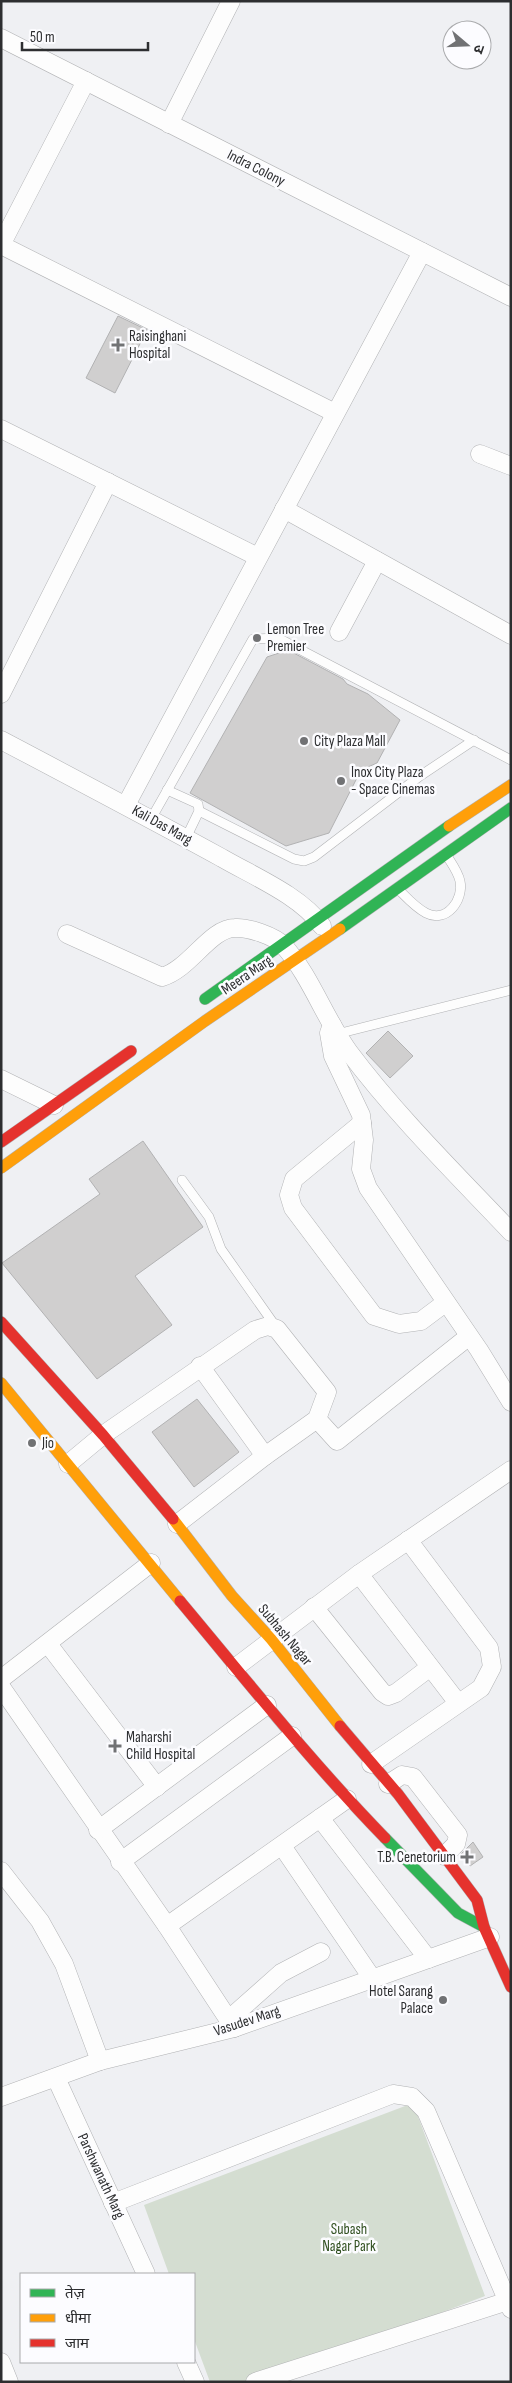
<svg xmlns="http://www.w3.org/2000/svg" width="512" height="2383" font-family="'Sofia Sans Condensed','Noto Sans Devanagari',sans-serif">
  <style>
    .park { fill: #d4ddd1 }
    .building { fill: #d0cfcf; stroke: #b2b2b3 }
    .lines { fill: none; stroke-linecap: round; stroke-linejoin: round }
    .lane-casing { stroke: #b1b2b4; stroke-width: 10 }
    .street-casing { stroke: #b1b2b4; stroke-width: 19 }
    .fast-casing { stroke: #b1b2b4; stroke-width: 12 }
    .slow-casing { stroke: #b1b2b4; stroke-width: 12 }
    .jam-casing { stroke: #b1b2b4; stroke-width: 12 }
    .lane { stroke: #fdfdfd; stroke-width: 9 }
    .street { stroke: #fdfdfd; stroke-width: 18 }
    .fast { stroke: #30b455; stroke-width: 11 }
    .slow { stroke: #ff9f0a; stroke-width: 11 }
    .jam { stroke: #e5322d; stroke-width: 11 }
    .poi-dot { fill: #717274; stroke: #fcfcff; stroke-width: 2 }
    .labels { text-anchor: middle; dominant-baseline: central; stroke-width: 5; stroke-linejoin: round; paint-order: stroke }
    .street-label { font-size: 15px; fill: #2d2e30; stroke: #fcfcff }
    .poi-label { font-size: 15px; fill: #2d2e30; stroke: #fcfcff; text-anchor: start }
    .park-label { font-size: 15px; fill: #315020; stroke: #fcfcff }
  </style>
  <rect width="100%" height="100%" fill="#eff0f3"/>
  <path class="park" d="M413,2103L485,2296L259,2382H210L194,2339V2274H169L144,2205Z"/>
  <g class="building">
    <path d="M118,316L147,330L115,393L86,378Z"/>
    <path d="M288,650L343,679L347,684L368,694L400,720L377,763L361,770L329,833L286,846L190,793L267,657Z"/>
    <path d="M388,1031L413,1056L390,1078L366,1053Z"/>
    <path d="M143,1141L203,1227L135,1276L172,1325L97,1379L2,1263L100,1194L89,1179Z"/>
    <path d="M197,1399L239,1452L194,1487L152,1432Z"/>
    <path d="M473,1842L483,1857L470,1866L461,1854Z"/>
  </g>
  <g class="lines">
    <defs>
      <g id="lane">
        <path d="M167,790L198,804L199,811L186,838"/>
        <path d="M199,811L294,859L304,861L314,857L420,776L474,740"/>
        <path d="M151,819L253,639L278,638L511,760"/>
        <path d="M399,890C407,898 416,908 426,913C447,924 464,899 460,881C458,872 452,864 447,856"/>
        <path d="M337,1034L511,990"/>
        <path d="M182,1180L209,1217L221,1249L276,1327"/>
      </g>
      <g id="street">
        <path d="M1,38L511,297"/>
        <path d="M169,124L231,1"/>
        <path d="M1,245L335,413"/>
        <path d="M1,245L86,81"/>
        <path d="M1,429L258,557"/>
        <path d="M480,454L511,466"/>
        <path d="M284,509L511,635"/>
        <path d="M339,632L377,561"/>
        <path d="M1,694L108,482"/>
        <path d="M1,740C75,779 149,818 222,858C253,876 301,896 322,926"/>
        <path d="M126,805L422,252"/>
        <path d="M67,934L162,977C190,969 210,928 235,928C248,927 275,936 284,946C311,977 325,1019 349,1052C397,1116 456,1174 511,1232"/>
        <path d="M332,1025L329,1033L333,1056L361,1115L364,1140L361,1169L368,1188L479,1350L511,1402"/>
        <path d="M1,1079L54,1105"/>
        <path d="M362,1123L294,1179L289,1195L293,1208L374,1316L399,1324L421,1321L445,1303"/>
        <path d="M200,1366L265,1456"/>
        <path d="M317,1419L337,1441L468,1337"/>
        <path d="M68,1464L103,1435L255,1330L268,1326L277,1329L327,1392L317,1419L265,1456L177,1524"/>
        <path d="M359,1574L458,1703"/>
        <path d="M314,1607L382,1692L388,1696L396,1693L429,1668"/>
        <path d="M48,1644L157,1787"/>
        <path d="M236,1667L359,1574L511,1470"/>
        <path d="M1,1679L151,1563"/>
        <path d="M1,1687L167,1926L234,2028"/>
        <path d="M371,1764L481,1688L492,1667L489,1648L408,1540"/>
        <path d="M388,1784L402,1775L413,1777L458,1835L456,1844L444,1856"/>
        <path d="M320,1818L428,1959"/>
        <path d="M98,1830L267,1705"/>
        <path d="M282,1846L372,1978"/>
        <path d="M120,1862L292,1736"/>
        <path d="M1,1871L40,1921L64,1964L100,2061"/>
        <path d="M167,1926L347,1799"/>
        <path d="M228,2020L281,1973L321,1952"/>
        <path d="M56,2078L146,2274"/>
        <path d="M1,2097L100,2061L234,2028L490,1937"/>
        <path d="M113,2203L393,2094L412,2097L426,2111L511,2309"/>
        <path d="M1,2362L9,2382"/>
        <path d="M186,2362L195,2382"/>
        <path d="M255,2382L508,2301"/>
      </g>
      <g id="fast">
        <path d="M340,929L511,808"/>
        <path d="M205,999L449,826"/>
        <path d="M385,1838L458,1913L484,1927"/>
      </g>
      <g id="slow">
        <path d="M449,826L511,785"/>
        <path d="M1,1168L205,1021L340,929"/>
        <path d="M1,1383L180,1601"/>
        <path d="M173,1519L232,1596L271,1639L340,1726"/>
      </g>
      <g id="jam">
        <path d="M1,1142L131,1051"/>
        <path d="M1,1322L103,1435L173,1519"/>
        <path d="M180,1601C247,1681 312,1763 385,1838"/>
        <path d="M340,1726L398,1794L477,1900L484,1927L511,1987"/>
      </g>
    </defs>
    <use href="#lane" class="lane-casing"/>
    <use href="#street" class="street-casing"/>
    <use href="#fast" class="fast-casing"/>
    <use href="#slow" class="slow-casing"/>
    <use href="#jam" class="jam-casing"/>
    <use href="#lane" class="lane"/>
    <use href="#street" class="street"/>
    <use href="#fast" class="fast"/>
    <use href="#slow" class="slow"/>
    <use href="#jam" class="jam"/>
  </g>
  <g class="poi-dot">
    <path d="M115.5 337.5h5v5h5v5h-5v5h-5v-5h-5v-5h5z"/>
    <circle cx="257" cy="638" r="5"/>
    <circle cx="304" cy="741" r="5"/>
    <circle cx="341" cy="781" r="5"/>
    <circle cx="32" cy="1443" r="5"/>
    <path d="M112.5 1738.5h5v5h5v5h-5v5h-5v-5h-5v-5h5z"/>
    <path d="M464.5 1849.5h5v5h5v5h-5v5h-5v-5h-5v-5h5z"/>
    <circle cx="443" cy="2000" r="5"/>
  </g>
  <g class="labels">
    <g class="street-label">
      <text transform="translate(256 168) rotate(27)">Indra Colony</text>
      <text transform="translate(162 825) rotate(29)">Kali Das Marg</text>
      <text transform="translate(247 975) rotate(-34)">Meera Marg</text>
      <text transform="translate(285 1635) rotate(50)">Subhash Nagar</text>
      <text transform="translate(247 2021) rotate(-18)">Vasudev Marg</text>
      <text transform="translate(101 2176) rotate(65)">Parshwanath Marg</text>
    </g>
    <g class="poi-label">
      <text x="129" y="336">Raisinghani<tspan x="129" dy="17">Hospital</tspan></text>
      <text x="267" y="629">Lemon Tree<tspan x="267" dy="17">Premier</tspan></text>
      <text x="314" y="741">City Plaza Mall</text>
      <text x="351" y="772">Inox City Plaza<tspan x="351" dy="17">- Space Cinemas</tspan></text>
      <text x="42" y="1443">Jio</text>
      <text x="126" y="1737">Maharshi<tspan x="126" dy="17">Child Hospital</tspan></text>
      <text x="456" y="1857" text-anchor="end">T.B. Cenetorium</text>
      <text x="433" y="1991" text-anchor="end">Hotel Sarang<tspan x="433" dy="17">Palace</tspan></text>
    </g>
    <g class="park-label">
      <text x="349" y="2229">Subash<tspan x="349" dy="17">Nagar Park</tspan></text>
    </g>
  </g>
  <rect width="512" height="2383" fill="none" stroke="#2d2e30" stroke-width="5"/>
  <rect x="20" y="2273" width="175" height="90" fill="#fcfcff" stroke="#a9aaac"/>
  <rect x="30" y="2289" width="25" height="8" fill="#30b455" stroke="#a9aaac"/>
  <text x="65" y="2298" font-size="15" fill="#2d2e30">तेज़</text>
  <rect x="30" y="2314" width="25" height="8" fill="#ff9f0a" stroke="#a9aaac"/>
  <text x="65" y="2323" font-size="15" fill="#2d2e30">धीमा</text>
  <rect x="30" y="2339" width="25" height="8" fill="#e5322d" stroke="#a9aaac"/>
  <text x="65" y="2348" font-size="15" fill="#2d2e30">जाम</text>
  <g transform="translate(467 45) rotate(109)"><circle r="24" fill="#fcfcff" stroke="#a9aaac"/>
  <path d="M0-4L9 19L0 12L-9 19Z" fill="#717274"/>
  <text y="-8" font-size="14" font-weight="bold" text-anchor="middle" fill="#2d2e30">उ</text>
  </g>
  <path d="M22 42v8h126v-8" fill="none" stroke="#2d2e30" stroke-width="2.5"/>
  <text x="30" y="42" font-size="15" fill="#2d2e30" stroke="#fcfcff" stroke-width="4" paint-order="stroke">50 m</text>
</svg>
